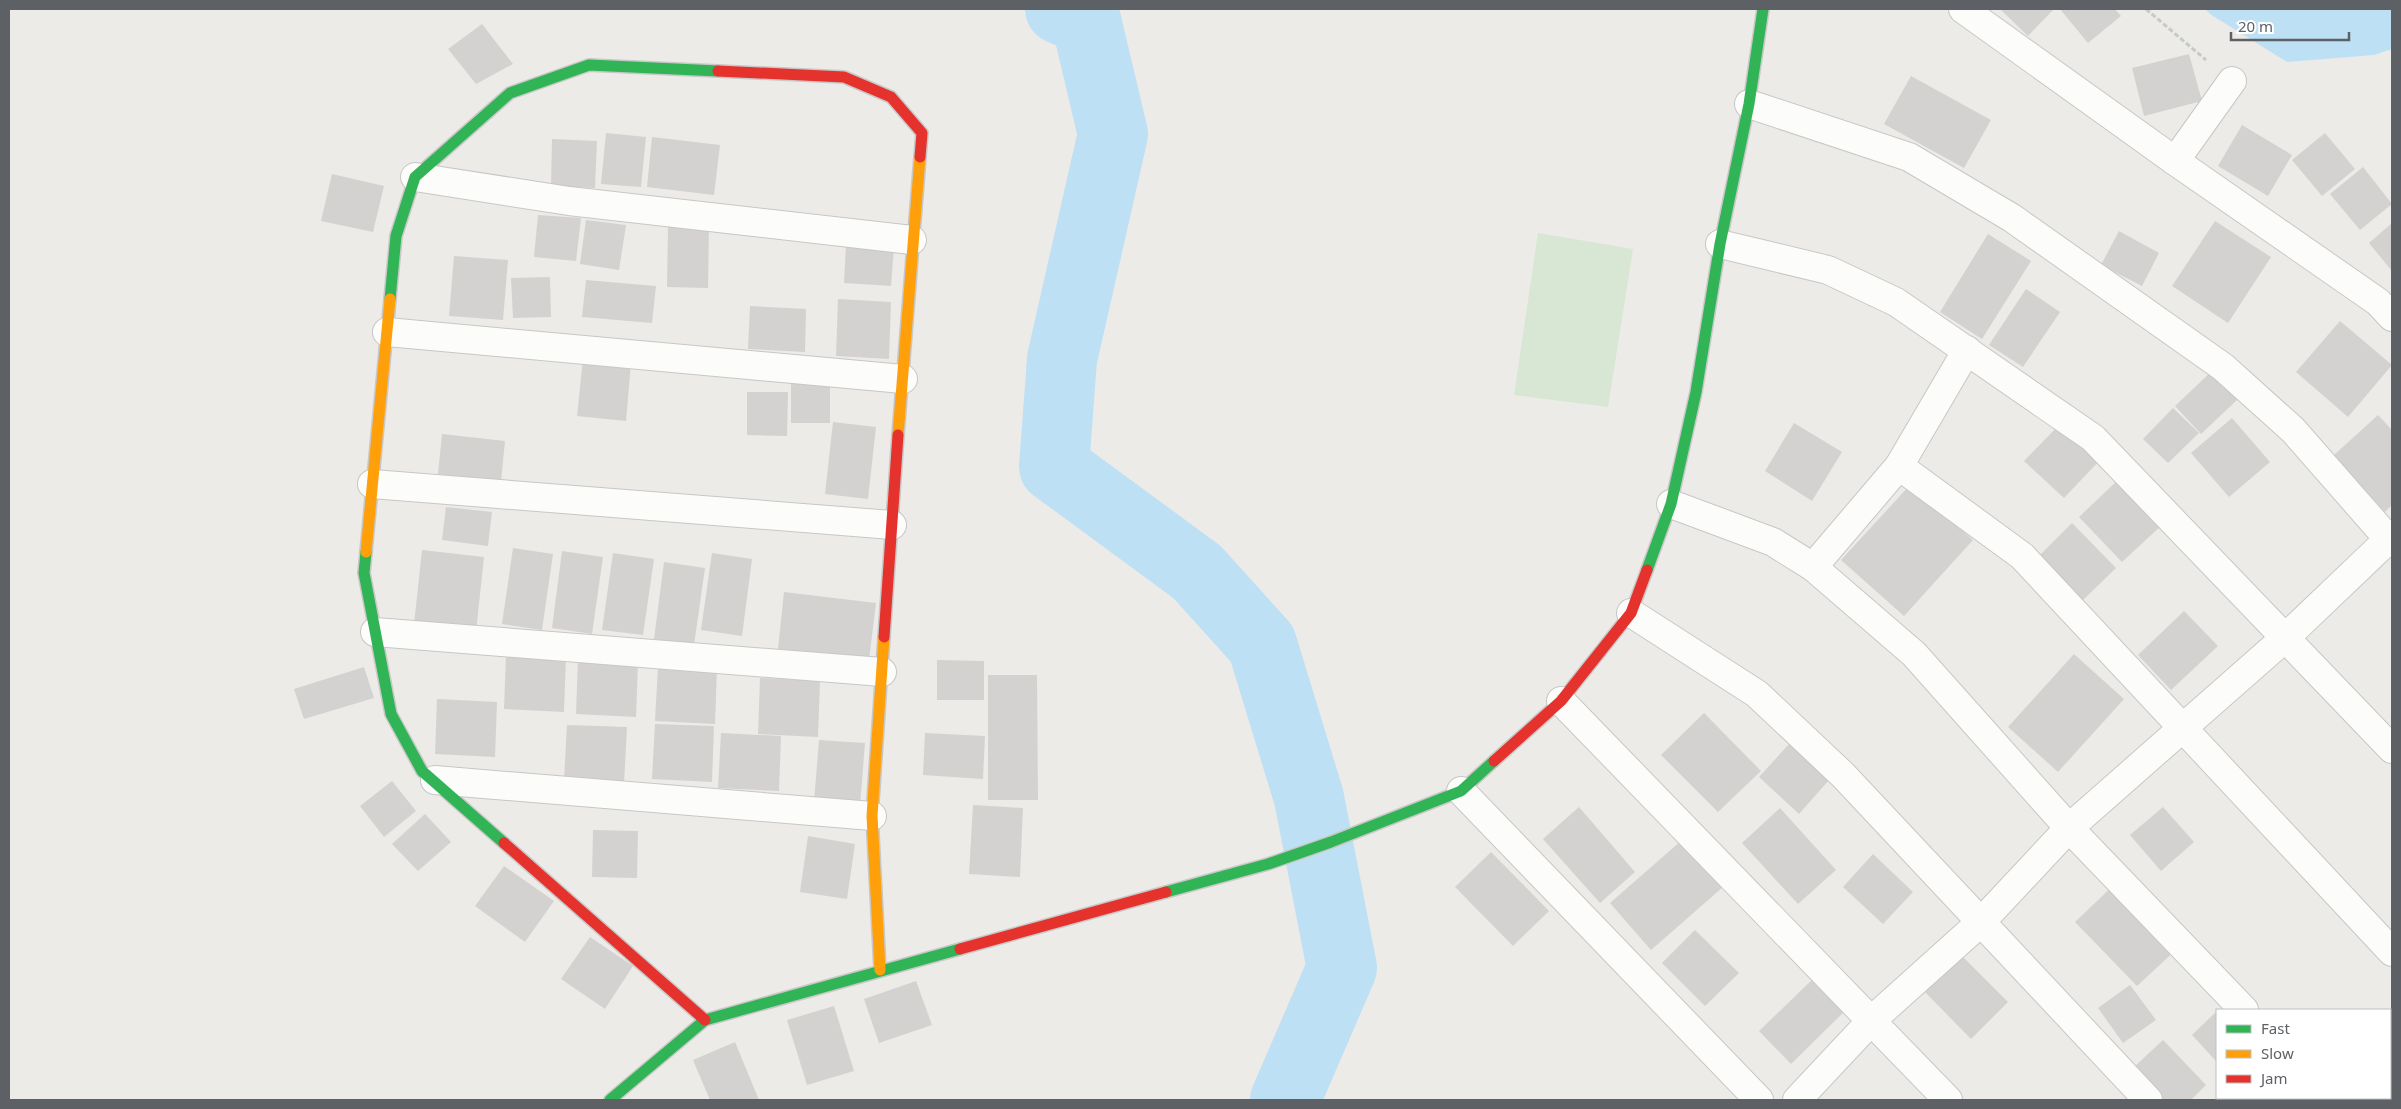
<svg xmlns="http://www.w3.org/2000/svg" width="2401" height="1109" font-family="'Noto Sans',sans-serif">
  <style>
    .green { fill: #d7e7d4 }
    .water { fill: #bee0f4 }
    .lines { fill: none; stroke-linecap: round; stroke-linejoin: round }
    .river { stroke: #bee0f4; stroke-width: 70 }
    .building { fill: #d3d2d0 }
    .street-casing { stroke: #c7c7c7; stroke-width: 30 }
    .fast-casing { stroke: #c8c8c8; stroke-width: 14 }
    .slow-casing { stroke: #c8c8c8; stroke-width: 14 }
    .jam-casing { stroke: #c8c8c8; stroke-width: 14 }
    .path { stroke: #c6cbc8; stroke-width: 3; stroke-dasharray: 5 2.5; stroke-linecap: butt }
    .street { stroke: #fcfcfb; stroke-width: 28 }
    .fast { stroke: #30b455; stroke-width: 11 }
    .slow { stroke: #ff9f0a; stroke-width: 11 }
    .jam { stroke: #e5322d; stroke-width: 11 }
  </style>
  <rect width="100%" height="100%" fill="#ecebe7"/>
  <path class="green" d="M1538,233L1633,249L1608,407L1514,395Z"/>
  <path class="water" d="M2205,9H2392V49L2374,55L2287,62L2210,14Z"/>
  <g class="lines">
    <path class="river" d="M1060,9L1086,20L1113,134L1062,359L1054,467L1197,572L1262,644L1309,798L1342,968L1285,1100"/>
  </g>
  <g class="building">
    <path d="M2000,9H2054L2028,36Z"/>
    <path d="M2060,9H2115L2121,16L2088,43Z"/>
    <path d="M482,24L513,64L476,84L448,49Z"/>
    <path d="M2189,54L2202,101L2144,116L2132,68Z"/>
    <path d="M1911,76L1991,120L1964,168L1884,124Z"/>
    <path d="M2242,125L2292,155L2268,196L2218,166Z"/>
    <path d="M606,133L646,137L641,187L601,184Z"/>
    <path d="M2325,133L2355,169L2322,196L2292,160Z"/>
    <path d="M652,137L720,145L714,195L647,187Z"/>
    <path d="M552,139L597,141L595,188L551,186Z"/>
    <path d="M2363,167L2392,204L2360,230L2330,194Z"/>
    <path d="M332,174L384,186L373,232L321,221Z"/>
    <path d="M538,215L581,218L576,261L534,257Z"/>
    <path d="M586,220L626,225L619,270L580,264Z"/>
    <path d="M2215,221L2271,257L2228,323L2172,286Z"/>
    <path d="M2392,223V271L2369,243Z"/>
    <path d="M668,227H709L708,288L667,287Z"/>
    <path d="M2119,231L2159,253L2142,286L2101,265Z"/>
    <path d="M1988,234L2031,261L1982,339L1940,312Z"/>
    <path d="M846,245L894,248L891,286L844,283Z"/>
    <path d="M454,256L508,260L503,320L449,316Z"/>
    <path d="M550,277L551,317L513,318L511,278Z"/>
    <path d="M586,280L656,286L652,323L582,317Z"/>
    <path d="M2026,289L2060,312L2023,367L1989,345Z"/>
    <path d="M838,299L891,302L889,359L836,356Z"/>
    <path d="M750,306L806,309L805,352L748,349Z"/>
    <path d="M2340,321L2392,365L2348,417L2296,372Z"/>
    <path d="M583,358L631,363L626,421L577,416Z"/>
    <path d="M2211,372L2238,399L2201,434L2175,406Z"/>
    <path d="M791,380L830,381V423H791Z"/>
    <path d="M747,392H788L787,436L747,435Z"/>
    <path d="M2173,408L2199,433L2168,463L2143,439Z"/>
    <path d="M2378,415L2392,430V505L2385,512L2333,456Z"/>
    <path d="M2232,418L2270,462L2229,497L2191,453Z"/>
    <path d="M833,422L876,427L868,499L825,494Z"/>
    <path d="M1794,423L1842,452L1812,501L1765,471Z"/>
    <path d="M2061,423L2100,460L2064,498L2024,461Z"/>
    <path d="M442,434L505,441L501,481L438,474Z"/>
    <path d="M2120,478L2163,524L2122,562L2079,517Z"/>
    <path d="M1910,485L1973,540L1904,616L1841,560Z"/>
    <path d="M446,507L492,512L488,546L442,540Z"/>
    <path d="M2072,523L2116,568L2082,601L2039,556Z"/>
    <path d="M513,548L553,554L542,630L502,624Z"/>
    <path d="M422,550L484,557L476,632L414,624Z"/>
    <path d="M562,551L603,557L592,634L552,628Z"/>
    <path d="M613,553L654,559L643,635L602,630Z"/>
    <path d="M712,553L752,559L742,636L701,630Z"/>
    <path d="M664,562L705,568L694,645L654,639Z"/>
    <path d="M784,592L876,603L869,660L778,649Z"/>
    <path d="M2184,611L2218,646L2171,690L2138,655Z"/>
    <path d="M506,654L566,657L564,712L504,709Z"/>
    <path d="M2074,654L2124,699L2058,772L2008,727Z"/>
    <path d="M578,659L638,662L636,717L576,714Z"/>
    <path d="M937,660L984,661V700H937Z"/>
    <path d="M658,666L717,668L715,724L655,721Z"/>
    <path d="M364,667L374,698L304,719L294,689Z"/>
    <path d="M988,675H1037L1038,800H988Z"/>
    <path d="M760,678L820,681L818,737L758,734Z"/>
    <path d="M437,699L497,702L495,757L435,754Z"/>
    <path d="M1704,713L1761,771L1718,812L1661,755Z"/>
    <path d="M655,724L714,726L712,782L652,779Z"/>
    <path d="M567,725L627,727L624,783L564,780Z"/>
    <path d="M721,733L781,736L779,791L718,788Z"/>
    <path d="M925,733L985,736L983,779L923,775Z"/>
    <path d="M819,740L865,743L860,806L814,802Z"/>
    <path d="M1789,744L1829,780L1799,814L1759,777Z"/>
    <path d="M392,781L416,811L384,837L360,806Z"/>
    <path d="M973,805L1023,808L1020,877L969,874Z"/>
    <path d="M1579,807L1635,872L1600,903L1543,839Z"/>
    <path d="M2163,807L2194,842L2161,871L2130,835Z"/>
    <path d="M1780,808L1836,870L1798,904L1742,843Z"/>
    <path d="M425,814L451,842L418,871L392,844Z"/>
    <path d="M593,830L638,831L637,878L592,877Z"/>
    <path d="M808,836L855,844L847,899L800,892Z"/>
    <path d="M1681,841L1723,887L1651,950L1610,903Z"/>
    <path d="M1491,852L1549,911L1513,946L1455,887Z"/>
    <path d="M1873,854L1913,892L1883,924L1843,887Z"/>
    <path d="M504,866L554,901L525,942L475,906Z"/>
    <path d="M2117,882L2179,947L2137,986L2075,922Z"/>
    <path d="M1695,930L1739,973L1705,1006L1662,963Z"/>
    <path d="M590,937L633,966L605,1009L561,979Z"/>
    <path d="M1961,955L2008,1002L1971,1039L1924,991Z"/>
    <path d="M1817,975L1849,1007L1791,1064L1759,1031Z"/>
    <path d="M916,981L932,1025L879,1043L864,999Z"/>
    <path d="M2130,985L2156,1020L2123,1043L2098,1008Z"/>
    <path d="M834,1006L854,1071L807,1085L787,1020Z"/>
    <path d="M2217,1011V1062L2192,1035Z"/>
    <path d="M2392,1020V1065L2390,1062V1022Z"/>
    <path d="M2163,1040L2206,1085L2191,1100H2164L2133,1068Z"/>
    <path d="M735,1042L759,1100H710L693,1060Z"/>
    <path d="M2282,1098H2292L2294,1100H2279Z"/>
  </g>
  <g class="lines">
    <defs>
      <g id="street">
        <path d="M1963,9L2175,161L2378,302L2392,317"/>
        <path d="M1749,104L1909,157L2012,218L2223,367L2293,430L2392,543"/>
        <path d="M2175,161L2232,81"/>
        <path d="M415,177L569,201L912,240"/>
        <path d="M1720,244L1828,270L1896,302L2093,438L2392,749"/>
        <path d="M387,332L903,379"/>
        <path d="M1899,466L2022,556L2392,952"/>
        <path d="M372,484L892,525"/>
        <path d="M1671,504L1773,542L1813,567L1914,654L2069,828L2244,1010"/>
        <path d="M1813,567L1899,466L1967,350"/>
        <path d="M1631,613L1757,694L1843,775L2148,1100"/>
        <path d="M375,632L882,672"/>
        <path d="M1561,701L1948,1100"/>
        <path d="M435,780L872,816"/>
        <path d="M1461,791L1759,1100"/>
        <path d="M2328,1098L2330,1100"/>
        <path d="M1797,1100L1872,1020L1981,922L2069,828L2286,637L2392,536"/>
      </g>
      <g id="fast">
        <path d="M390,299L396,236L415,177L510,93L589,65L718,71"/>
        <path d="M366,552L364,573L391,714L422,771L504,843"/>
        <path d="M1647,570L1671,504L1696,392L1720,244L1749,104L1763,9"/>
        <path d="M1166,892L1268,864L1331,842L1461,791L1494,761"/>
        <path d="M610,1100L705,1020L960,949"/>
      </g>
      <g id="slow">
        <path d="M898,435L920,157"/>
        <path d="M366,552L390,299"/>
        <path d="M880,970L872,816L884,637"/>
      </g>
      <g id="jam">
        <path d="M718,71L844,77L891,97L922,133L920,157"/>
        <path d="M884,637L898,435"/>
        <path d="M1494,761L1561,701L1631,613L1647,570"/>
        <path d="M504,843L705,1020"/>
        <path d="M960,949L1166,892"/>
      </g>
    </defs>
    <use href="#street" class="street-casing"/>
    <use href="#fast" class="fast-casing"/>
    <use href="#slow" class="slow-casing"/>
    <use href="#jam" class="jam-casing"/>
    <path class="path" d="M2146,9L2206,60"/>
    <use href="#street" class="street"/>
    <use href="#fast" class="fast"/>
    <use href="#slow" class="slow"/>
    <use href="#jam" class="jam"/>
  </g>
  <rect width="2401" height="1109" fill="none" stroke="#5d6165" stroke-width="20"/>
  <rect x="2216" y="1009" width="175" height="90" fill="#ffffff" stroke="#bec0c1"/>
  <rect x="2226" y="1025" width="25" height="8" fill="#30b455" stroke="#bec0c1"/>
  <text x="2261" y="1034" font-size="15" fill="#5d6165">Fast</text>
  <rect x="2226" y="1050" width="25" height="8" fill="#ff9f0a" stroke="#bec0c1"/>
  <text x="2261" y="1059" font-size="15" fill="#5d6165">Slow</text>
  <rect x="2226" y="1075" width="25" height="8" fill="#e5322d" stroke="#bec0c1"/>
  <text x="2261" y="1084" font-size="15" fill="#5d6165">Jam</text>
  <path d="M2231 32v8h118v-8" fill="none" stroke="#5d6165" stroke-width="2.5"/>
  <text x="2238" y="32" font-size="15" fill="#5d6165" stroke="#ffffff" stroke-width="4" paint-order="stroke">20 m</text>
</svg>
